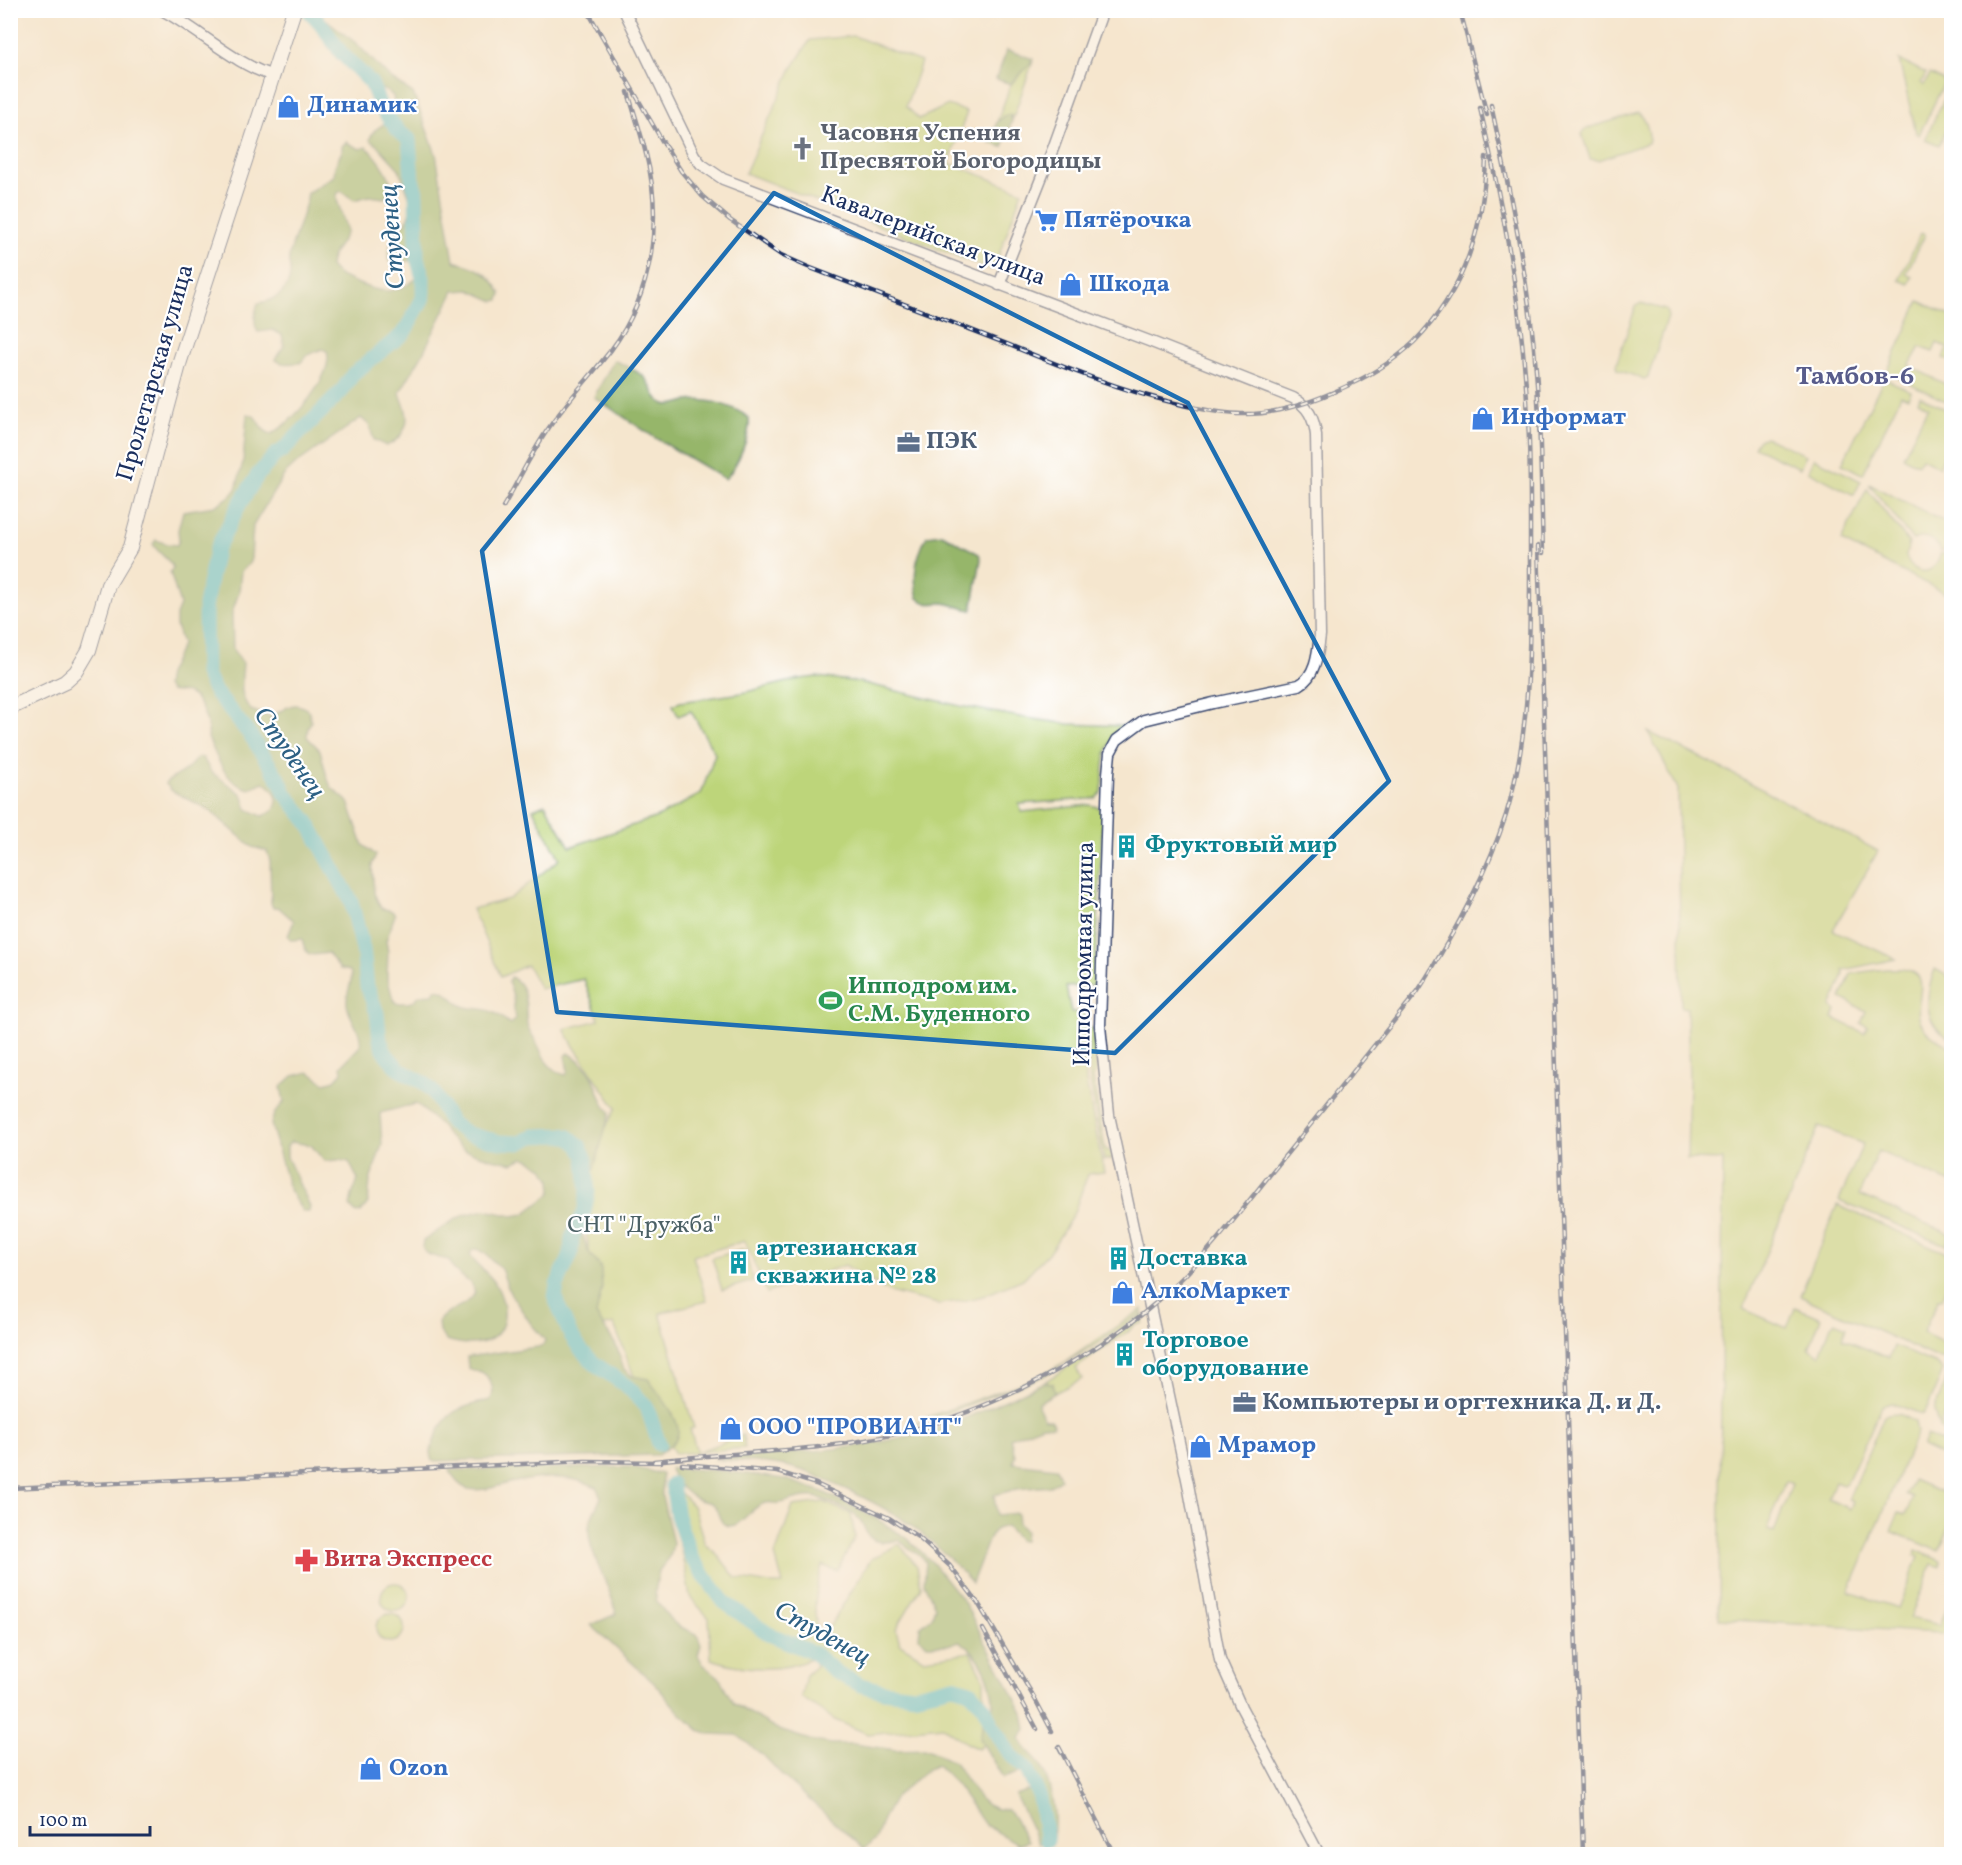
<svg xmlns="http://www.w3.org/2000/svg" width="1962" height="1865" font-family="Vollkorn,serif">
  <style>
    .green { fill: #bdd57a; stroke: #6c826c; stroke-width: 1.5; fill-rule: evenodd }
    .forest { fill: #96b66a; stroke: #587264; stroke-width: 1.5 }
    .lines { fill: none; stroke-linecap: round; stroke-linejoin: round }
    .river { stroke: #4fbcca; stroke-width: 15 }
    .minor-casing { stroke: #3c4a6f; stroke-width: 13 }
    .major-casing { stroke: #3c4a6f; stroke-width: 16 }
    .minor { stroke: #fff; stroke-width: 10 }
    .major { stroke: #fff; stroke-width: 14 }
    .rail-casing { stroke: #1b2f5e; stroke-width: 4.5 }
    .rail { stroke: #fff; stroke-width: 2; stroke-dasharray: 7; stroke-linecap: butt }
    .marked { fill: none; stroke: #1f6fb2; stroke-width: 4.5; stroke-linejoin: round }
    .labels { text-anchor: middle; dominant-baseline: central; stroke-width: 4.5; stroke-linejoin: round; paint-order: stroke }
    .shop-label { font-size: 24px; font-weight: bold; fill: #366cbe; stroke: #fff; text-anchor: start }
    .worship-label { font-size: 24px; font-weight: bold; fill: #5b616d; stroke: #fff; text-anchor: start }
    .street-label { font-size: 24px; fill: #1b2f5e; stroke: #fff }
    .service-label { font-size: 24px; font-weight: bold; fill: #4e5e75; stroke: #fff; text-anchor: start }
    .culture-label { font-size: 24px; font-weight: bold; fill: #0d838f; stroke: #fff; text-anchor: start }
    .leisure-label { font-size: 24px; font-weight: bold; fill: #27864d; stroke: #fff; text-anchor: start }
    .park-label { font-size: 24px; fill: #4c6166; stroke: #fff }
    .health-label { font-size: 24px; font-weight: bold; fill: #be3a42; stroke: #fff; text-anchor: start }
    .water-label { font-size: 26px; font-style: italic; fill: #2d6084; stroke: #fff }
    .neighbourhood-label { font-size: 26px; font-weight: bold; fill: #585c8b; stroke: #fff }
  </style>
  <rect width="100%" height="100%" fill="#fff"/>
  <filter id="ink" filterUnits="userSpaceOnUse"><feTurbulence type="fractalNoise" baseFrequency=".0167" numOctaves="2"/><feDisplacementMap in="SourceGraphic" scale="12" xChannelSelector="R" yChannelSelector="G"/><feConvolveMatrix kernelMatrix="1 2 1 2 8 2 1 2 1" color-interpolation-filters="sRGB"/></filter>
  <filter id="wash" filterUnits="userSpaceOnUse"><feTurbulence type="fractalNoise" baseFrequency=".008" numOctaves="4" result="noise"/><feDisplacementMap in="SourceGraphic" scale="24" xChannelSelector="R" yChannelSelector="G"/><feGaussianBlur stdDeviation="1.35" result="paint"/><feColorMatrix in="noise" values="0 0 0 0 0 0 0 0 0 0 0 0 0 0 0 0 0 1.4 0 .05"/><feComposite in="paint" operator="in"/></filter>
  <g filter="url(#wash)">
    <rect width="100%" height="100%" fill="#f5e6ce"/>
    <g class="green">
      <path d="M854,36L921,62L906,106L919,119L948,105L967,112L949,163L1022,191L996,263L991,270L745,173L791,70L810,40Z"/>
      <path d="M1899,60L1926,73L1921,83L1924,85L1930,74L1945,81L1919,135L1916,133Z"/>
      <path d="M1033,61L1012,121V116L1006,115L997,122L1011,84Z"/>
      <path d="M1951,85V119L1939,145L1925,139Z"/>
      <path d="M1638,113C1646,118 1651,135 1648,143L1598,160L1590,159L1582,134L1585,129Z"/>
      <path d="M1921,233L1925,235L1906,274L1912,277L1909,284L1899,280Z"/>
      <path d="M1919,301L1951,316V361L1943,358L1948,348L1937,343L1933,352L1920,347L1909,366L1951,387V404L1887,372Z"/>
      <path d="M1641,303L1666,310L1668,317L1648,377L1644,379L1617,370L1616,365L1636,306Z"/>
      <path d="M1884,378L1911,391L1908,398L1901,395L1863,474L1842,464Z"/>
      <path d="M1920,396L1951,412V441L1939,467L1922,458L1918,464L1903,457L1928,407L1918,401Z"/>
      <path d="M1766,437L1806,455L1800,468L1754,447L1758,440Z"/>
      <path d="M1814,458L1861,481L1854,495L1808,471Z"/>
      <path d="M1869,484L1951,525V549L1940,551C1935,538 1925,534 1913,540Z"/>
      <path d="M1867,489L1909,543L1906,556C1912,577 1937,576 1940,554L1951,553V596L1841,541Z"/>
      <path d="M817,677L859,682L960,706L1020,717L1068,724L1125,726C1101,746 1105,763 1102,792L1096,798L1090,799L1019,804L1022,812L1090,805L1098,807L1103,812L1095,985L1066,987L1071,1012H1084L1086,1082L1104,1172L1088,1174L1073,1215L1051,1250L1023,1279L983,1296L962,1301L938,1304L889,1292L845,1265L767,1293L745,1241L693,1256L707,1301L660,1313L694,1428L690,1429L697,1452L743,1435L745,1448L675,1454L633,1374L614,1324L587,1330L592,1270L586,1230L591,1204L595,1147L616,1108L575,1048L564,1029L599,1020L584,979L540,989L527,965L501,977L472,909L509,899L560,859L533,809L545,804L570,847L660,816L701,794L715,754L691,711L678,716L673,705L680,702L742,693L800,679Z"/>
      <path d="M1648,732L1712,763L1878,851L1833,930L1896,959L1843,970L1844,974L1831,1007L1836,1011L1833,1018L1864,1033L1868,1026L1861,1023L1866,1011L1841,998L1851,974C1867,972 1886,967 1902,969C1938,974 1909,1003 1922,1025C1928,1036 1941,1042 1951,1047V1183L1878,1151L1859,1195L1950,1234L1946,1245L1839,1201L1863,1144L1819,1126L1743,1309L1787,1328L1795,1307L1821,1318L1809,1349L1820,1355L1831,1325L1835,1322L1846,1327L1842,1339L1889,1358L1894,1346L1936,1364L1943,1371L1928,1406L1922,1414L1891,1403L1882,1406L1847,1482L1843,1485L1835,1482L1828,1499L1850,1509L1853,1502L1848,1500L1884,1416C1894,1409 1905,1417 1915,1422L1917,1432L1849,1592L1898,1608L1919,1557L1914,1555L1916,1550L1941,1561V1567L1932,1564L1910,1618L1940,1625L1951,1597V1634L1719,1619L1723,1160L1687,1159L1689,1081L1687,1008L1681,1007L1678,789ZM1785,1481L1792,1484L1774,1533L1767,1530Z"/>
      <path d="M1935,969L1951,978V1039C1922,1024 1925,995 1935,969Z"/>
      <path d="M1088,1028H1094L1096,1070L1093,1078L1105,1149L1110,1151L1112,1159L1104,1160L1090,1080Z"/>
      <path d="M1837,1205L1951,1255V1279L1942,1299L1939,1298L1923,1333L1944,1343L1951,1326V1352L1948,1358H1938L1800,1296Z"/>
      <path d="M744,1249L753,1281L722,1290L712,1258Z"/>
      <path d="M1142,1309V1312L1111,1335L1044,1376L915,1425L925,1418L1036,1378L1065,1362Z"/>
      <path d="M1143,1314V1323L1133,1326L1130,1330L1076,1368L1082,1379L1055,1393L1053,1383L1044,1382L1098,1348Z"/>
      <path d="M1951,1370V1414L1946,1412L1940,1424L1949,1428L1951,1422V1434L1939,1428L1934,1410Z"/>
      <path d="M1927,1435L1951,1446V1460L1922,1446Z"/>
      <path d="M1913,1480L1951,1496V1523L1939,1551L1891,1531L1899,1513L1905,1515L1913,1498L1906,1495Z"/>
      <path d="M672,1484L693,1506L705,1544L718,1555L736,1578L770,1584H783L775,1555L793,1506L824,1502L851,1514L855,1537L837,1571L822,1565C815,1591 812,1615 820,1642L871,1559L899,1544L917,1566L921,1587L896,1629L900,1644L924,1659L971,1652L984,1679V1707L996,1733L978,1749L966,1743L942,1726L868,1734L835,1720L801,1697L806,1675L816,1666L813,1658C782,1673 743,1670 711,1659L709,1618L690,1597L681,1549L669,1510Z"/>
      <circle cx="395" cy="1597" r="14"/>
      <circle cx="390" cy="1628" r="14"/>
    </g>
    <g class="forest">
      <path d="M327,20L357,44L390,78L413,93L436,154L454,261C476,267 490,272 501,294L499,300L494,301L470,290L454,291L421,357L400,392C401,399 405,404 406,411C410,426 400,441 386,446L374,440L369,425L361,418L297,463L284,475L253,526L251,559L249,564L241,571L239,592L232,613L233,650L243,663C242,680 238,697 251,710L271,717C285,709 294,698 309,711L311,722L308,727L307,737L320,750L327,777L331,787L348,802L363,845L376,855L372,865L374,893L381,908L392,911L395,915L386,941L388,952L387,977L393,999L396,1003H407L412,1002L420,995L433,994L435,989C448,989 452,1001 463,1006C470,1009 474,1008 481,1009C494,1010 501,1017 510,1024L515,1019L513,996L508,981L511,977C529,986 525,1008 527,1024C528,1030 533,1036 536,1041C543,1056 548,1071 566,1075L568,1071L565,1056L569,1053C579,1059 591,1071 595,1082C600,1093 601,1104 610,1112L591,1179L581,1231L589,1253L600,1266L601,1271L602,1288L596,1315L616,1345L624,1369L632,1376L648,1379C657,1392 686,1423 676,1439C672,1445 664,1450 658,1455L432,1461C429,1454 432,1446 435,1438C447,1409 462,1407 490,1400C497,1391 489,1373 478,1371C475,1370 471,1370 468,1368L467,1357L538,1347L543,1345L545,1340L531,1324L510,1293L501,1269L486,1254L477,1249L472,1250L470,1255C476,1266 488,1272 495,1283C511,1311 508,1344 469,1344C461,1344 453,1342 446,1340L439,1332L438,1322C448,1306 469,1308 475,1292L470,1283L454,1270L449,1260C439,1257 427,1258 422,1247L423,1241L454,1220L464,1215L485,1210L513,1216L524,1214L549,1195L552,1191L551,1180L542,1167L528,1159L523,1158L513,1163L492,1159L464,1150L448,1136L442,1127L419,1106L415,1104L380,1113L382,1145L370,1181L368,1203L361,1212L356,1213L350,1206L352,1195L358,1180L349,1162L339,1160L324,1161L311,1145L291,1142L287,1146V1157L310,1207L309,1212H303L289,1190L271,1124L274,1114L284,1102L281,1087L293,1076L309,1072L325,1083L335,1080L342,1072L341,1066L360,1046C363,1031 348,1018 347,1004C345,991 355,982 350,971L340,969L328,953C312,955 307,960 302,939L291,940L288,936L294,921L278,907L273,908L271,903L270,861L267,851L252,847L209,810L172,791L165,783L187,769L198,757L203,758L211,772L242,794L247,809L262,816C283,810 280,790 263,782L249,789C224,782 218,759 208,738C210,726 201,699 189,694C183,691 176,693 170,691L166,686L168,674L182,644L176,626V615L180,605L170,572L173,568C169,558 158,554 153,544L156,540L167,544L177,545L179,540L178,530L183,511L215,506L229,497L236,489L243,462L247,414L253,415C260,422 260,430 271,434C292,424 334,376 327,351L322,349L308,355L300,363C291,363 282,366 275,359L284,346L282,335L273,330L258,332C253,324 255,312 258,303C276,301 291,290 290,271C290,266 288,262 289,257C294,237 302,218 307,199V193L334,176L335,166L342,151V146L346,142L360,149L366,147C375,153 390,174 391,185C392,191 388,194 384,198L369,196L354,200L341,191L337,194V200L347,231C342,244 330,253 330,267C337,276 344,278 354,282C384,295 399,295 424,272V267L417,260L390,263L388,258L393,232L406,223L411,208L410,198L399,169L378,146L370,140C373,120 400,130 393,96C384,86 370,89 361,79L325,24Z"/>
      <path d="M1007,50L1033,59C1028,70 1017,75 1011,84L996,79Z"/>
      <path d="M1006,115H1010L1012,121L1003,147L990,143L997,122Z"/>
      <path d="M614,360C622,364 641,372 646,379C653,387 653,399 665,404C672,407 681,402 688,401C708,398 734,406 749,418C751,435 737,467 725,479L657,439L594,397Z"/>
      <path d="M942,534L979,554L981,559L972,610C963,609 949,603 942,603C932,603 927,606 918,598C912,575 916,557 927,536Z"/>
      <path d="M1044,1382L1053,1383L1055,1393L1039,1402L1038,1406L1044,1418L1051,1420L1054,1424L1053,1426L1043,1425L1010,1438L1015,1455L1013,1463L1056,1468L1061,1479L1050,1486L1017,1489L994,1495L997,1515L1017,1513L1018,1523L1025,1531L1024,1541H1020L1006,1526L996,1529L990,1536L972,1583C930,1535 901,1514 843,1488C829,1482 815,1474 801,1470C773,1461 742,1462 714,1459C779,1453 844,1452 908,1436C956,1425 1000,1403 1044,1382Z"/>
      <path d="M632,1467L662,1474V1496L673,1543L671,1554L659,1571L655,1592L657,1602L670,1619L678,1626L697,1634L701,1645L698,1655L703,1664L719,1677L734,1704L779,1730L810,1740L831,1744H854L895,1750L927,1749L954,1762L979,1798L987,1805L996,1809H1008L1028,1841L1018,1844L985,1825L956,1784L937,1765L928,1769L896,1796L883,1819L876,1839L864,1849L783,1776L765,1757L737,1735L709,1734L699,1730L680,1713L654,1683L591,1625L616,1614C612,1586 587,1553 589,1528C589,1518 598,1506 601,1497L596,1487C570,1474 541,1477 514,1482C499,1485 485,1492 468,1489C458,1486 454,1478 449,1470Z"/>
      <path d="M671,1468L725,1471L785,1479L823,1492L872,1516L907,1538L933,1563L964,1602L1023,1713L1026,1729L1020,1738C1023,1748 1030,1752 1036,1759C1051,1776 1057,1815 1053,1836L1039,1844L1015,1795L1029,1790L1021,1772L1003,1778L980,1739L983,1723L993,1705C993,1681 980,1652 959,1641L948,1645H927L919,1637L920,1627L932,1617L935,1606L924,1583L926,1562L923,1558L898,1540C888,1542 875,1545 868,1535C864,1530 864,1524 859,1519C852,1511 824,1498 813,1497C803,1495 787,1502 777,1504C753,1494 742,1535 724,1524C718,1520 719,1509 712,1504C708,1501 703,1502 699,1500C686,1494 676,1482 670,1470Z"/>
    </g>
    <g class="lines">
      <g class="river">
        <path d="M308,10L321,24L341,53L371,83L381,108L400,133L409,139L412,179L416,192L417,258L423,278V298L404,333L353,374L342,391L282,451L276,454L257,476L239,505L216,550L205,605L206,674L215,692L251,736L280,781L285,793L308,822L351,901L363,949L367,986L377,1013L380,1040L386,1054L400,1070L424,1083L434,1093L451,1123L468,1134L500,1142L520,1143L533,1136L562,1135L569,1137L579,1145L585,1157L588,1192L584,1213L572,1238L571,1254L557,1285L555,1298L570,1334L581,1350L595,1364L628,1387L647,1407L659,1444"/>
        <path d="M672,1484L677,1516L692,1559L724,1602L769,1634L814,1653L837,1673L861,1685L883,1691L915,1695L953,1686L970,1691L984,1707L994,1729L1010,1754L1027,1770L1038,1793L1047,1840"/>
      </g>
    </g>
  </g>
  <g filter="url(#ink)">
    <g class="lines">
      <defs>
        <g id="minor">
          <path d="M162,10C198,29 237,66 274,76"/>
          <path d="M624,10L694,155L701,164L723,179L1149,341L1293,398C1308,406 1314,418 1316,435L1320,635C1318,652 1316,676 1299,685L1213,703L1144,720L1117,740L1110,753L1108,774L1100,1026L1109,1115L1188,1484L1220,1660L1241,1707L1319,1854"/>
          <path d="M999,285L1054,146L1103,10"/>
        </g>
        <path id="major" d="M10,708L65,682L76,672L89,650L108,585L130,548L180,361L294,10"/>
      </defs>
      <use href="#minor" class="minor-casing"/>
      <use href="#major" class="major-casing"/>
      <use href="#minor" class="minor"/>
      <use href="#major" class="major"/>
      <defs>
        <g id="rail">
          <path d="M587,10L661,139L681,171L702,196L730,220L781,255L808,267C875,293 941,318 1007,344C1065,368 1122,391 1183,405C1202,409 1222,414 1241,414C1293,416 1377,378 1414,342C1465,290 1484,228 1486,157"/>
          <path d="M1460,10L1487,115"/>
          <path d="M1945,10L1952,13"/>
          <path d="M1491,105C1510,192 1529,281 1536,370C1541,431 1541,492 1543,553"/>
          <path d="M503,507C517,483 530,456 546,432C565,403 590,377 611,350C653,294 663,220 646,154C641,133 634,113 628,92"/>
          <path d="M1538,546L1583,1854"/>
          <path d="M654,1461C735,1451 820,1453 899,1433C983,1413 1078,1366 1145,1312C1194,1272 1233,1221 1272,1172C1321,1112 1370,1051 1418,991C1453,936 1486,877 1506,815C1530,735 1530,653 1530,570C1530,505 1531,439 1525,374C1518,284 1500,196 1480,108"/>
          <path d="M682,1464L778,1472L816,1484L889,1518L918,1537L950,1566L978,1603L1035,1699L1052,1731"/>
          <path d="M10,1488L585,1461L661,1462"/>
          <path d="M983,1629L1037,1729"/>
          <path d="M1059,1747L1114,1854"/>
        </g>
      </defs>
      <use href="#rail" class="rail-casing"/>
      <use href="#rail" class="rail"/>
    </g>
  </g>
  <path d="M0 0H1962V1865H0ZM774,193L1188,403L1389,781L1115,1053L557,1012L482,551Z" fill="#f5e6ce" fill-opacity=".55" fill-rule="evenodd"/>
  <path class="marked" d="M774,193L1188,403L1389,781L1115,1053L557,1012L482,551Z"/>
  <defs>
    <symbol id="shop-bare" viewBox="-9 -9 18 18"><path d="M-5-2.5h2.3a2.7 3.5 0 0 1 5.4 0H5L5.5 6h-11ZM-1.5-2.5h3a1.5 2.3 0 0 0-3 0Z" fill="#3f7fe0" stroke="#fff" stroke-width="2.5" paint-order="stroke"/></symbol>
    <symbol id="church-bare" viewBox="-9 -9 18 18"><path d="M-1.2-6h2.4v3.5h3.3v2.4h-3.3V6h-2.4V-.1h-3.3v-2.4h3.3Z" fill="#6b7280" stroke="#fff" stroke-width="2.5" paint-order="stroke"/></symbol>
    <symbol id="supermarket-bare" viewBox="-9 -9 18 18"><path d="M-6-5.5h2.5l.6 2H6L4.5 2H-2.5L-4.4-4H-6ZM-1.5 3.2a1.3 1.3 0 1 0 .1 0ZM3 3.2a1.3 1.3 0 1 0 .1 0Z" fill="#3f7fe0" stroke="#fff" stroke-width="2.5" paint-order="stroke"/></symbol>
    <symbol id="office-bare" viewBox="-9 -9 18 18"><path d="M-6-3h4V-5.5h4V-3h4V5H-6ZM-1-4.5V-3h2v-1.5ZM-6 0V1H6V0Z" fill="#5c6f8a" stroke="#fff" stroke-width="2.5" paint-order="stroke"/></symbol>
    <symbol id="building-bare" viewBox="-9 -9 18 18"><path d="M-4-6H4V6H1V3H-1V6H-4ZM-2.5-4.3h1.7v1.8h-1.7ZM.8-4.3h1.7v1.8H.8ZM-2.5-1h1.7V.8h-1.7ZM.8-1h1.7V.8H.8Z" fill="#0f9aa8" stroke="#fff" stroke-width="2.5" paint-order="stroke"/></symbol>
    <symbol id="stadium-bare" viewBox="-9 -9 18 18"><path d="M0-5a6.5 5 0 1 0 0 10a6.5 5 0 1 0 0-10ZM-3.5-1.8h7v3.6h-7Z" fill="#2e9e5b" stroke="#fff" stroke-width="2.5" paint-order="stroke"/></symbol>
    <symbol id="pharmacy-bare" viewBox="-9 -9 18 18"><path d="M-2-6h4v4h4v4h-4v4h-4v-4h-4v-4h4Z" fill="#e0444e" stroke="#fff" stroke-width="2.5" paint-order="stroke"/></symbol>
  </defs>
  <g fill-rule="evenodd">
    <use href="#shop-bare" x="272" y="90" width="33" height="33"/>
    <use href="#church-bare" x="786" y="132" width="33" height="33"/>
    <use href="#supermarket-bare" x="1030" y="204" width="33" height="33"/>
    <use href="#shop-bare" x="1054" y="268" width="33" height="33"/>
    <use href="#shop-bare" x="1466" y="402" width="33" height="33"/>
    <use href="#office-bare" x="892" y="426" width="33" height="33"/>
    <use href="#building-bare" x="1110" y="830" width="33" height="33"/>
    <use href="#stadium-bare" x="814" y="984" width="33" height="33"/>
    <use href="#building-bare" x="1102" y="1242" width="33" height="33"/>
    <use href="#building-bare" x="722" y="1246" width="33" height="33"/>
    <use href="#shop-bare" x="1106" y="1276" width="33" height="33"/>
    <use href="#building-bare" x="1108" y="1338" width="33" height="33"/>
    <use href="#office-bare" x="1228" y="1386" width="33" height="33"/>
    <use href="#shop-bare" x="714" y="1412" width="33" height="33"/>
    <use href="#shop-bare" x="1184" y="1430" width="33" height="33"/>
    <use href="#pharmacy-bare" x="290" y="1544" width="33" height="33"/>
    <use href="#shop-bare" x="354" y="1752" width="33" height="33"/>
  </g>
  <g class="labels">
    <g class="shop-label">
      <text x="307" y="106">Динамик</text>
      <text x="1064" y="221">Пятёрочка</text>
      <text x="1089" y="285">Шкода</text>
      <text x="1501" y="418">Информат</text>
      <text x="1141" y="1292">АлкоМаркет</text>
      <text x="748" y="1428">ООО "ПРОВИАНТ"</text>
      <text x="1218" y="1446">Мрамор</text>
      <text x="389" y="1769">Ozon</text>
    </g>
    <g class="worship-label">
      <text x="820" y="134">Часовня Успения<tspan x="820" dy="28">Пресвятой Богородицы</tspan></text>
    </g>
    <g class="street-label">
      <text transform="translate(933 237) rotate(21)">Кавалерийская улица</text>
      <text transform="translate(156 373) rotate(-74)">Пролетарская улица</text>
      <text transform="translate(1085 954) rotate(-89)">Ипподромная улица</text>
    </g>
    <g class="service-label">
      <text x="926" y="442">ПЭК</text>
      <text x="1262" y="1403">Компьютеры и оргтехника Д. и Д.</text>
    </g>
    <g class="culture-label">
      <text x="1145" y="846">Фруктовый мир</text>
      <text x="756" y="1249">артезианская<tspan x="756" dy="28">скважина № 28</tspan></text>
      <text x="1137" y="1259">Доставка</text>
      <text x="1142" y="1341">Торговое<tspan x="1142" dy="28">оборудование</tspan></text>
    </g>
    <g class="leisure-label">
      <text x="848" y="987">Ипподром им.<tspan x="848" dy="28">С.М. Буденного</tspan></text>
    </g>
    <g class="park-label">
      <text x="644" y="1226">СНТ "Дружба"</text>
    </g>
    <g class="health-label">
      <text x="324" y="1560">Вита Экспресс</text>
    </g>
    <g class="water-label">
      <text transform="translate(393 237) rotate(-94)">Студенец</text>
      <text transform="translate(289 753) rotate(55)">Студенец</text>
      <text transform="translate(822 1634) rotate(29)">Студенец</text>
    </g>
    <g class="neighbourhood-label">
      <text x="1855" y="377">Тамбов-6</text>
    </g>
  </g>
  <rect width="1962" height="1865" fill="none" stroke="#fff" stroke-width="36"/>
  <path d="M30 1826v9h120v-9" fill="none" stroke="#1b2f5e" stroke-width="3"/>
  <text x="39" y="1826" font-size="18" fill="#1b2f5e" stroke="#ffffff" stroke-width="4.5" paint-order="stroke">100 m</text>
</svg>
